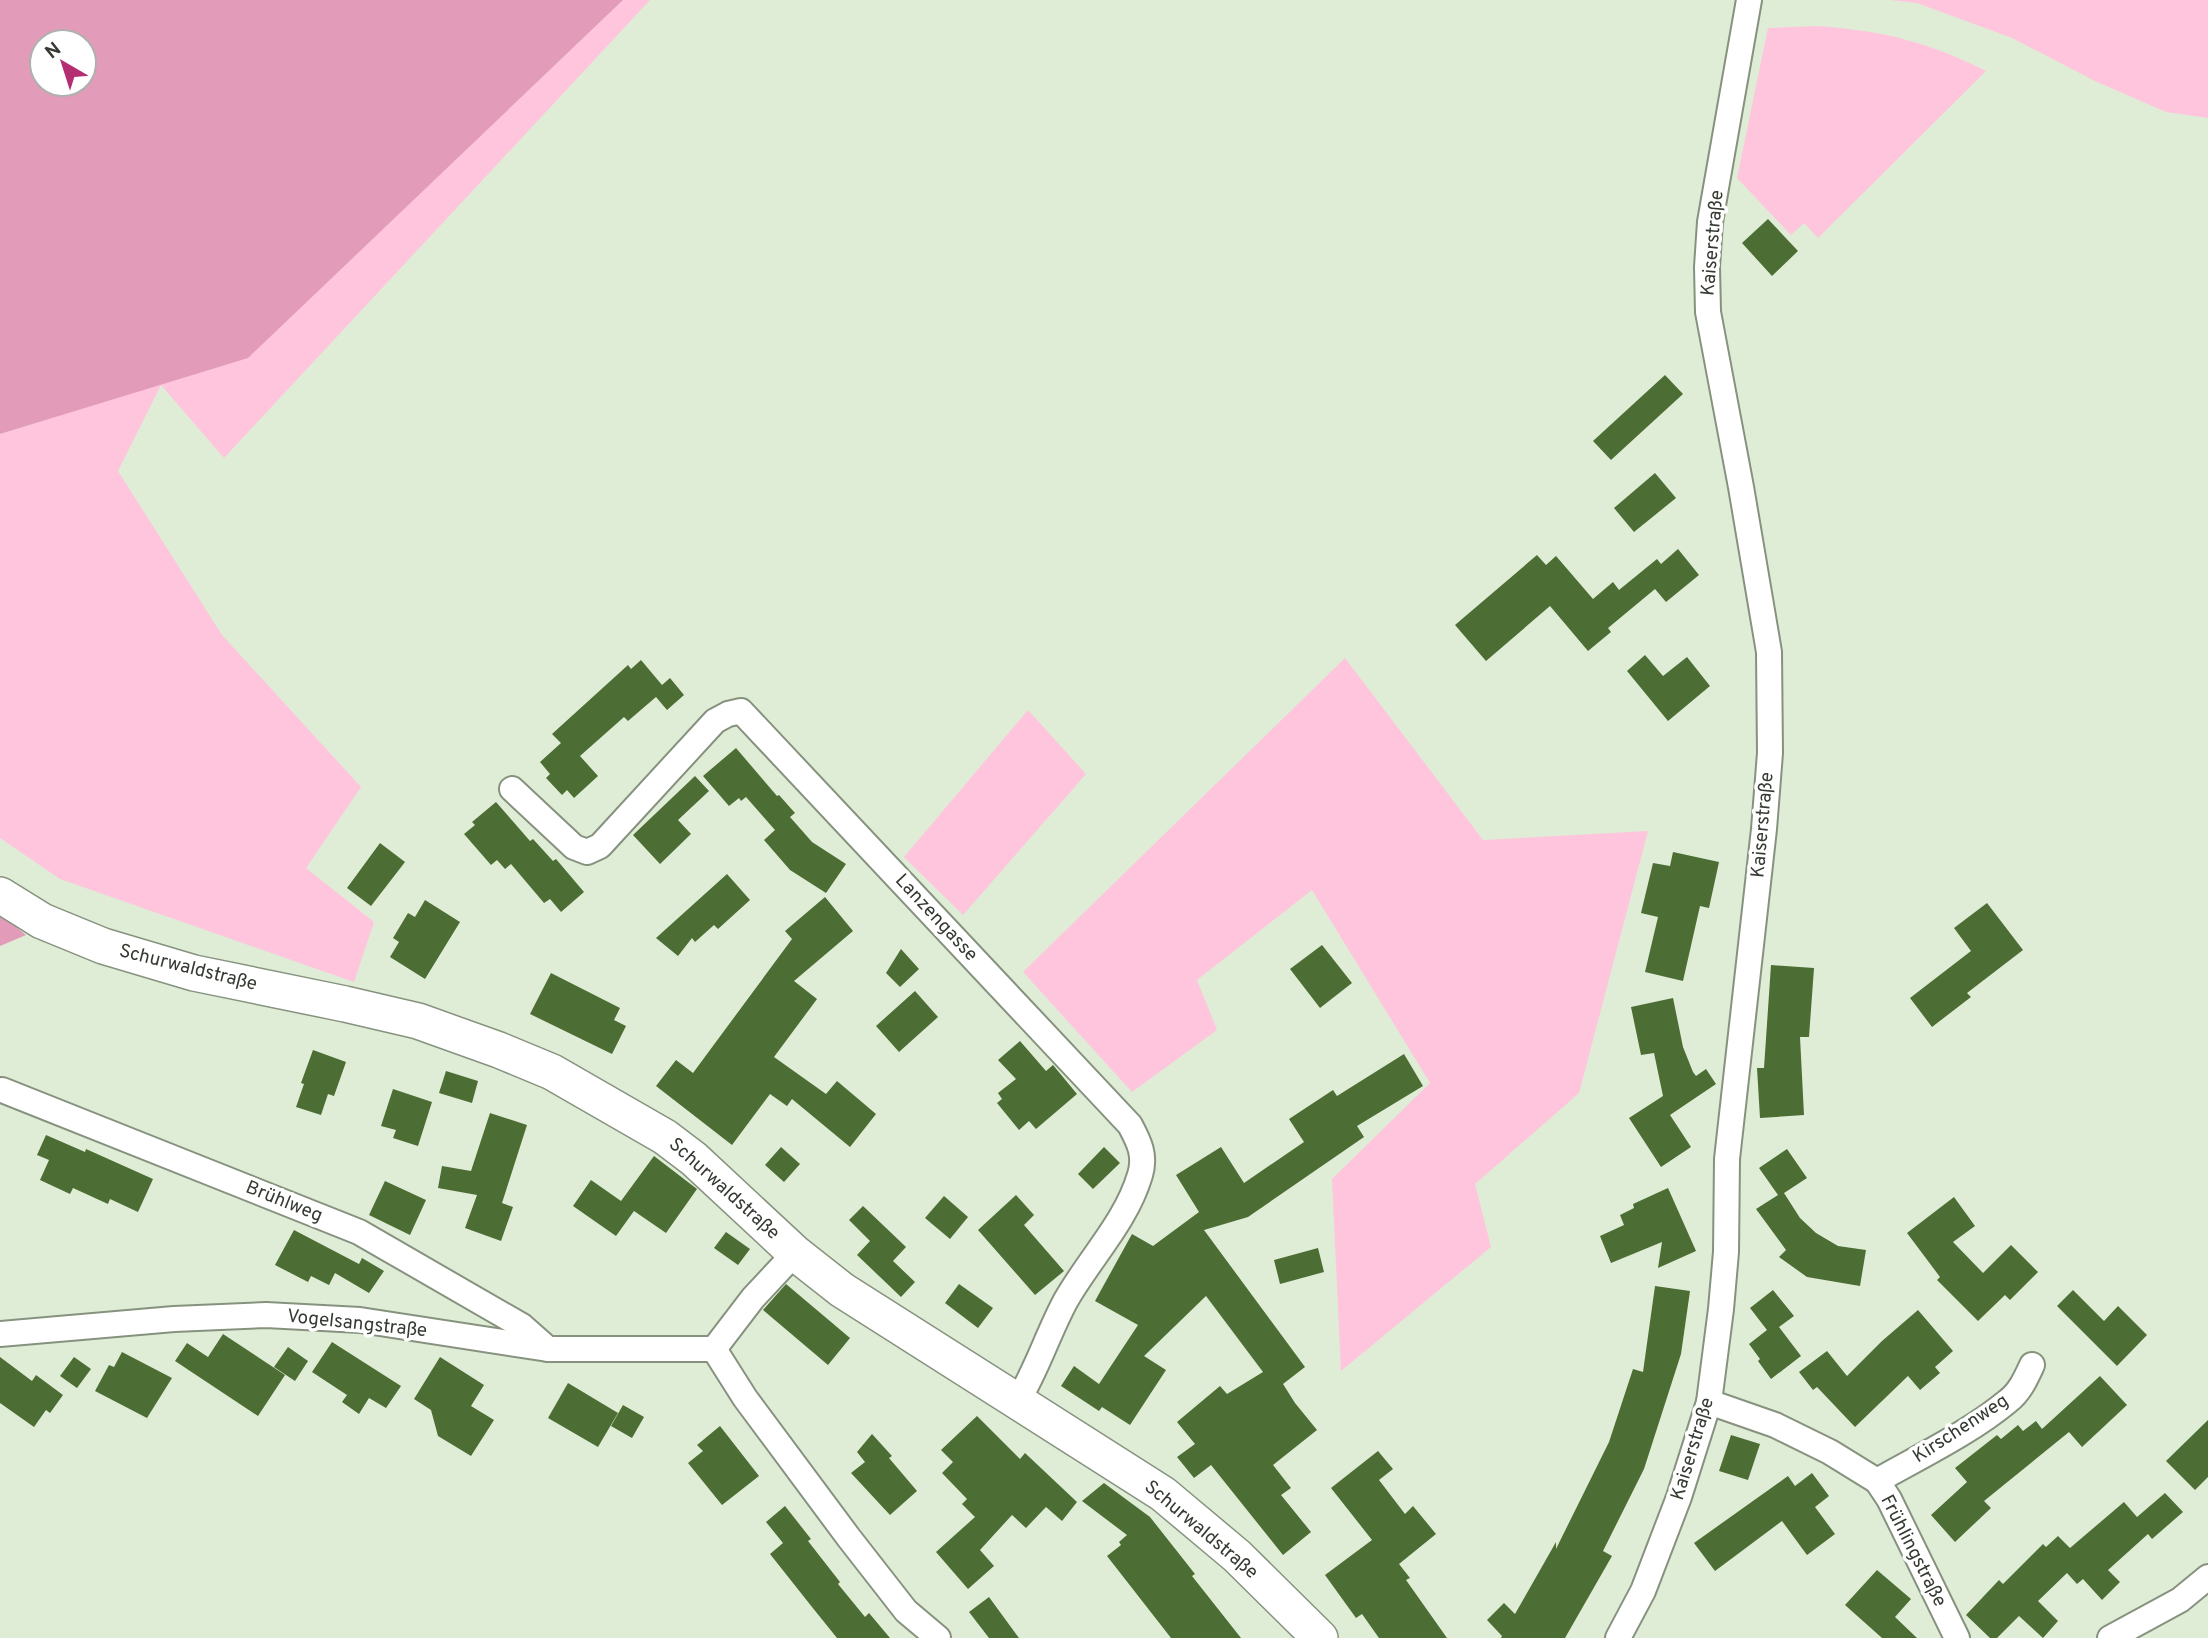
<svg xmlns="http://www.w3.org/2000/svg" width="2208" height="1638" font-family="Overpass,sans-serif">
  <style>
    .green { fill: #fec5dc }
    .forest { fill: #e29bb8; fill-rule: evenodd }
    .building { fill: #4c6d33 }
    .lines { fill: none; stroke-linecap: round; stroke-linejoin: round }
    .street-casing { stroke: #86927e; stroke-width: 28 }
    .secondary-casing { stroke: #86927e; stroke-width: 38 }
    .street { stroke: #fff; stroke-width: 24 }
    .secondary { stroke: #fff; stroke-width: 35 }
    .labels { text-anchor: middle; dominant-baseline: central; stroke-width: 7; stroke-linejoin: round; paint-order: stroke }
    .street-label { font-size: 19px; fill: #353b32; stroke: #fff }
  </style>
  <rect width="100%" height="100%" fill="#dfedd7"/>
  <g class="green">
    <path d="M623,0H650L224,458L161,385L118,471L222,635L361,787L306,868L374,922L354,982L60,879L0,838V434L248,357Z"/>
    <path d="M1890,0H2208V118L2166,112L2095,81L2012,38L1917,3Z"/>
    <path d="M1816,26C1880,30 1929,42 1986,71L1818,238L1804,223L1791,235L1737,178L1768,28Z"/>
    <path d="M1345,658L1483,840L1648,831L1579,1093L1475,1184L1491,1247L1341,1371L1332,1179L1430,1083L1312,890L1197,980L1217,1030L1132,1092L1023,972Z"/>
    <path d="M1028,710L1086,774L963,915L904,857Z"/>
  </g>
  <g class="forest">
    <path d="M0,0H623L248,358L0,434ZM84,42V84H42V42Z"/>
    <path d="M0,914L26,935L0,946Z"/>
  </g>
  <g class="building">
    <path d="M1768,219L1798,251L1772,276L1742,243Z"/>
    <path d="M1665,375L1683,394L1611,460L1593,441Z"/>
    <path d="M1655,473L1676,498L1634,532L1614,508Z"/>
    <path d="M1678,549L1699,575L1666,602L1655,589L1608,628L1611,632L1588,651L1550,606L1486,661L1455,625L1537,555L1546,565L1556,556L1593,599L1613,582L1619,590L1657,559L1661,564Z"/>
    <path d="M1645,655L1663,676L1687,657L1710,686L1668,721L1627,671Z"/>
    <path d="M641,660L662,685L670,678L684,695L667,710L656,697L628,721L624,717L580,756L598,776L574,798L567,790L562,795L546,778L550,774L540,762L561,743L552,734L628,665L631,669Z"/>
    <path d="M736,748L777,796L779,795L795,813L790,817L812,842L846,864L826,893L790,870L764,840L775,830L746,797L741,801L739,798L729,806L703,776Z"/>
    <path d="M695,776L709,791L678,820L691,834L660,864L633,835Z"/>
    <path d="M496,802L530,841L533,839L553,861L556,859L584,892L561,912L550,899L544,903L511,864L505,869L497,860L491,865L464,834L475,825L472,822Z"/>
    <path d="M380,843L405,862L371,906L347,888Z"/>
    <path d="M1673,852L1719,862L1709,908L1700,906L1683,981L1645,972L1658,917L1641,913L1653,863L1670,866Z"/>
    <path d="M727,874L750,900L718,929L714,925L695,942L692,938L678,956L656,938Z"/>
    <path d="M825,897L853,931L794,981L817,999L774,1057L826,1094L837,1081L876,1114L850,1147L792,1099L787,1106L770,1094L732,1145L656,1086L676,1060L693,1073L792,939L785,931Z"/>
    <path d="M425,900L460,922L425,979L390,957L399,942L393,938L408,913L415,917Z"/>
    <path d="M1987,903L2023,950L1967,993L1971,997L1932,1027L1910,998L1971,951L1954,928Z"/>
    <path d="M1322,945L1352,983L1320,1008L1290,969Z"/>
    <path d="M901,949L919,969L900,987L886,973Z"/>
    <path d="M1771,965L1814,968L1809,1037H1800L1804,1115L1760,1118L1757,1068H1764Z"/>
    <path d="M551,973L620,1008L614,1020L626,1026L612,1054L530,1014Z"/>
    <path d="M915,991L938,1017L899,1052L876,1026Z"/>
    <path d="M1673,998L1683,1047L1693,1072L1696,1076L1706,1069L1716,1084L1670,1115L1691,1147L1661,1167L1629,1118L1663,1096L1654,1053L1641,1055L1631,1007Z"/>
    <path d="M1020,1041L1046,1071L1053,1065L1077,1094L1036,1129L1029,1121L1019,1130L997,1103L1002,1099L998,1093L1016,1079L998,1060Z"/>
    <path d="M313,1050L346,1062L334,1096L328,1094L321,1115L296,1107L304,1084L301,1083Z"/>
    <path d="M1404,1054L1423,1086L1357,1126L1364,1137L1248,1217L1204,1230L1305,1367L1283,1384L1295,1403L1317,1430L1273,1465L1291,1488L1281,1495L1311,1532L1283,1555L1211,1465L1194,1478L1177,1457L1195,1444L1177,1422L1220,1386L1227,1394L1263,1372L1206,1296L1144,1356L1166,1370L1130,1425L1102,1407L1099,1411L1061,1386L1074,1366L1099,1384L1138,1325L1095,1301L1132,1234L1153,1246L1199,1212L1176,1175L1221,1147L1244,1183L1304,1142L1289,1119L1333,1090L1337,1096Z"/>
    <path d="M446,1071L478,1081L472,1103L439,1093Z"/>
    <path d="M393,1089L432,1102L418,1146L393,1138L396,1130L381,1126Z"/>
    <path d="M490,1113L527,1125L502,1203L513,1207L501,1241L465,1228L477,1195L438,1188L442,1166L471,1171Z"/>
    <path d="M46,1135L85,1152L86,1149L153,1179L138,1212L110,1199L108,1204L73,1188L70,1194L40,1180L49,1160L37,1155Z"/>
    <path d="M781,1147L800,1164L784,1182L765,1165Z"/>
    <path d="M1104,1147L1120,1163L1093,1189L1078,1174Z"/>
    <path d="M1787,1149L1807,1178L1784,1193L1800,1218L1816,1233L1838,1246L1866,1250L1860,1286L1807,1277L1779,1257L1786,1250L1756,1209L1778,1195L1759,1168Z"/>
    <path d="M654,1156L697,1189L666,1233L634,1211L616,1236L573,1206L591,1180L621,1201Z"/>
    <path d="M385,1181L426,1200L410,1235L369,1215Z"/>
    <path d="M1668,1188L1696,1251L1658,1268L1662,1242L1611,1263L1600,1236L1624,1225L1620,1215L1634,1208L1633,1204Z"/>
    <path d="M1016,1195L1034,1215L1024,1225L1064,1271L1035,1295L978,1230Z"/>
    <path d="M944,1196L968,1217L950,1239L925,1218Z"/>
    <path d="M1954,1197L1975,1226L1953,1242L1983,1273L2011,1245L2038,1272L2010,1300L2005,1295L1978,1321L1937,1280L1940,1277L1907,1233Z"/>
    <path d="M863,1206L906,1247L893,1261L915,1282L901,1297L857,1255L870,1241L849,1220Z"/>
    <path d="M294,1230L359,1264L362,1258L384,1271L369,1293L335,1273L329,1285L311,1276L308,1282L275,1265Z"/>
    <path d="M726,1232L750,1249L738,1265L714,1248Z"/>
    <path d="M1318,1248L1324,1272L1280,1284L1274,1260Z"/>
    <path d="M786,1284L850,1338L828,1365L763,1310Z"/>
    <path d="M959,1284L993,1308L978,1328L945,1303Z"/>
    <path d="M1655,1286L1690,1291L1681,1354L1644,1469L1603,1551L1612,1556L1565,1638H1501L1502,1636L1487,1620L1504,1603L1515,1614L1556,1542V1549L1609,1442L1633,1369L1643,1372Z"/>
    <path d="M1773,1290L1794,1316L1779,1327L1801,1356L1771,1379L1758,1361L1760,1359L1749,1344L1767,1330L1750,1308Z"/>
    <path d="M2073,1290L2104,1321L2118,1306L2147,1335L2117,1366L2057,1306Z"/>
    <path d="M1918,1310L1953,1351L1935,1367L1940,1373L1920,1390L1908,1376L1855,1427L1817,1387L1813,1390L1799,1372L1827,1351L1847,1376L1882,1341Z"/>
    <path d="M223,1334L285,1375L258,1416L175,1361L187,1343L208,1357Z"/>
    <path d="M332,1342L401,1386L386,1408L369,1398L359,1414L342,1402L347,1395L312,1372Z"/>
    <path d="M288,1347L308,1361L295,1381L274,1367Z"/>
    <path d="M122,1352L172,1378L147,1418L95,1391L109,1365L114,1367Z"/>
    <path d="M0,1357L32,1381L36,1375L63,1395L50,1413L46,1410L34,1427L0,1403Z"/>
    <path d="M74,1357L91,1369L77,1388L60,1376Z"/>
    <path d="M440,1357L484,1385L471,1406L494,1420L471,1456L438,1436L431,1410L414,1399Z"/>
    <path d="M2100,1376L2127,1405L2082,1447L2069,1432L1984,1501L1991,1508L1955,1542L1931,1515L1967,1482L1955,1468L1997,1435L2001,1439L2018,1425L2023,1431L2036,1421L2042,1429Z"/>
    <path d="M568,1383L618,1413L598,1447L548,1418Z"/>
    <path d="M623,1405L644,1417L632,1438L611,1426Z"/>
    <path d="M977,1416L1020,1459L1025,1453L1077,1502L1062,1521L1046,1507L1026,1528L1012,1515L980,1550L994,1566L968,1589L936,1552L975,1517L962,1504L967,1499L942,1473L953,1462L941,1450Z"/>
    <path d="M2208,1420V1477L2195,1490L2166,1461Z"/>
    <path d="M720,1426L759,1476L722,1505L688,1463L703,1451L697,1445Z"/>
    <path d="M872,1434L892,1456L889,1458L917,1491L890,1515L851,1473L865,1462L857,1452Z"/>
    <path d="M1731,1435L1760,1444L1748,1480L1719,1471Z"/>
    <path d="M1378,1451L1393,1469L1379,1480L1405,1514L1413,1506L1436,1534L1399,1564L1410,1578L1406,1580L1447,1638H1379L1362,1614L1356,1618L1325,1575L1372,1540L1331,1488Z"/>
    <path d="M1812,1473L1829,1496L1815,1507L1835,1534L1807,1555L1782,1521L1715,1571L1694,1543L1788,1476L1795,1486Z"/>
    <path d="M1104,1483L1150,1517L1195,1574L1192,1576L1241,1638H1171L1107,1556L1121,1545L1119,1542L1127,1535L1082,1501Z"/>
    <path d="M2165,1493L2183,1512L2152,1539L2148,1534L2108,1570L2120,1582L2102,1600L2083,1579L2077,1584L2067,1573L2038,1601L2058,1621L2043,1638L2019,1616L1997,1638H1990L1966,1615L1999,1580L2003,1584L2043,1544L2046,1547L2058,1536L2070,1548L2124,1502L2137,1517Z"/>
    <path d="M785,1506L811,1539L808,1541L840,1582L838,1584L865,1617L869,1613L890,1638H837L812,1607L770,1554L783,1543L766,1522Z"/>
    <path d="M1877,1570L1911,1599L1895,1617L1917,1638H1882L1845,1605Z"/>
    <path d="M989,1597L1019,1638H989L969,1612Z"/>
  </g>
  <g class="lines">
    <defs>
      <g id="street">
        <path d="M512,789L574,847L587,852L600,846L715,721L728,714L741,711L1130,1125C1139,1142 1146,1155 1140,1175C1126,1222 1090,1258 1066,1300C1048,1333 1037,1370 1017,1402"/>
        <path d="M2,1090L359,1232L522,1326L548,1349"/>
        <path d="M0,1334L174,1319L266,1315L360,1320L548,1349H714"/>
        <path d="M714,1349L745,1398L849,1538L906,1611L938,1638"/>
        <path d="M714,1349L753,1298L795,1253"/>
        <path d="M1709,1402L1775,1425L1830,1452L1877,1481L1889,1499L1957,1638"/>
        <path d="M1877,1481C1919,1457 1971,1432 2008,1401C2020,1392 2026,1378 2032,1365"/>
        <path d="M1618,1638L1643,1591L1679,1497L1709,1402L1721,1309L1726,1252L1727,1159L1764,829L1770,753L1769,652L1741,487L1708,312L1707,267L1710,222L1749,0"/>
        <path d="M2110,1638L2180,1600L2208,1577"/>
      </g>
      <path id="secondary" d="M0,895L42,921L103,946L194,973L345,1004L418,1021L499,1050L552,1072L665,1137L694,1159L795,1253L842,1290L1163,1494L1237,1556L1320,1638"/>
    </defs>
    <use href="#street" class="street-casing"/>
    <use href="#secondary" class="secondary-casing"/>
    <use href="#street" class="street"/>
    <use href="#secondary" class="secondary"/>
  </g>
  <g class="labels">
    <g class="street-label">
      <text transform="translate(1713 243) rotate(-85)">Kaiserstraße</text>
      <text transform="translate(1763 825) rotate(-85)">Kaiserstraße</text>
      <text transform="translate(936 918) rotate(47)">Lanzengasse</text>
      <text transform="translate(188 968) rotate(14)">Schurwaldstraße</text>
      <text transform="translate(724 1189) rotate(42)">Schurwaldstraße</text>
      <text transform="translate(284 1202) rotate(22)">Brühlweg</text>
      <text transform="translate(357 1324) rotate(6)">Vogelsangstraße</text>
      <text transform="translate(1961 1429) rotate(-33)">Kirschenweg</text>
      <text transform="translate(1693 1449) rotate(-73)">Kaiserstraße</text>
      <text transform="translate(1201 1530) rotate(40)">Schurwaldstraße</text>
      <text transform="translate(1913 1551) rotate(63)">Frühlingstraße</text>
    </g>
  </g>
  <g transform="translate(63 63) rotate(321)"><circle r="33" fill="#ffffff" stroke="#aeb1ad" stroke-width="2"/>
  <path d="M0-5L12 26L0 18L-12 26Z" fill="#b32e73"/>
  <text y="-10" font-size="19" font-weight="bold" text-anchor="middle" fill="#353b32">N</text>
  </g>
</svg>
